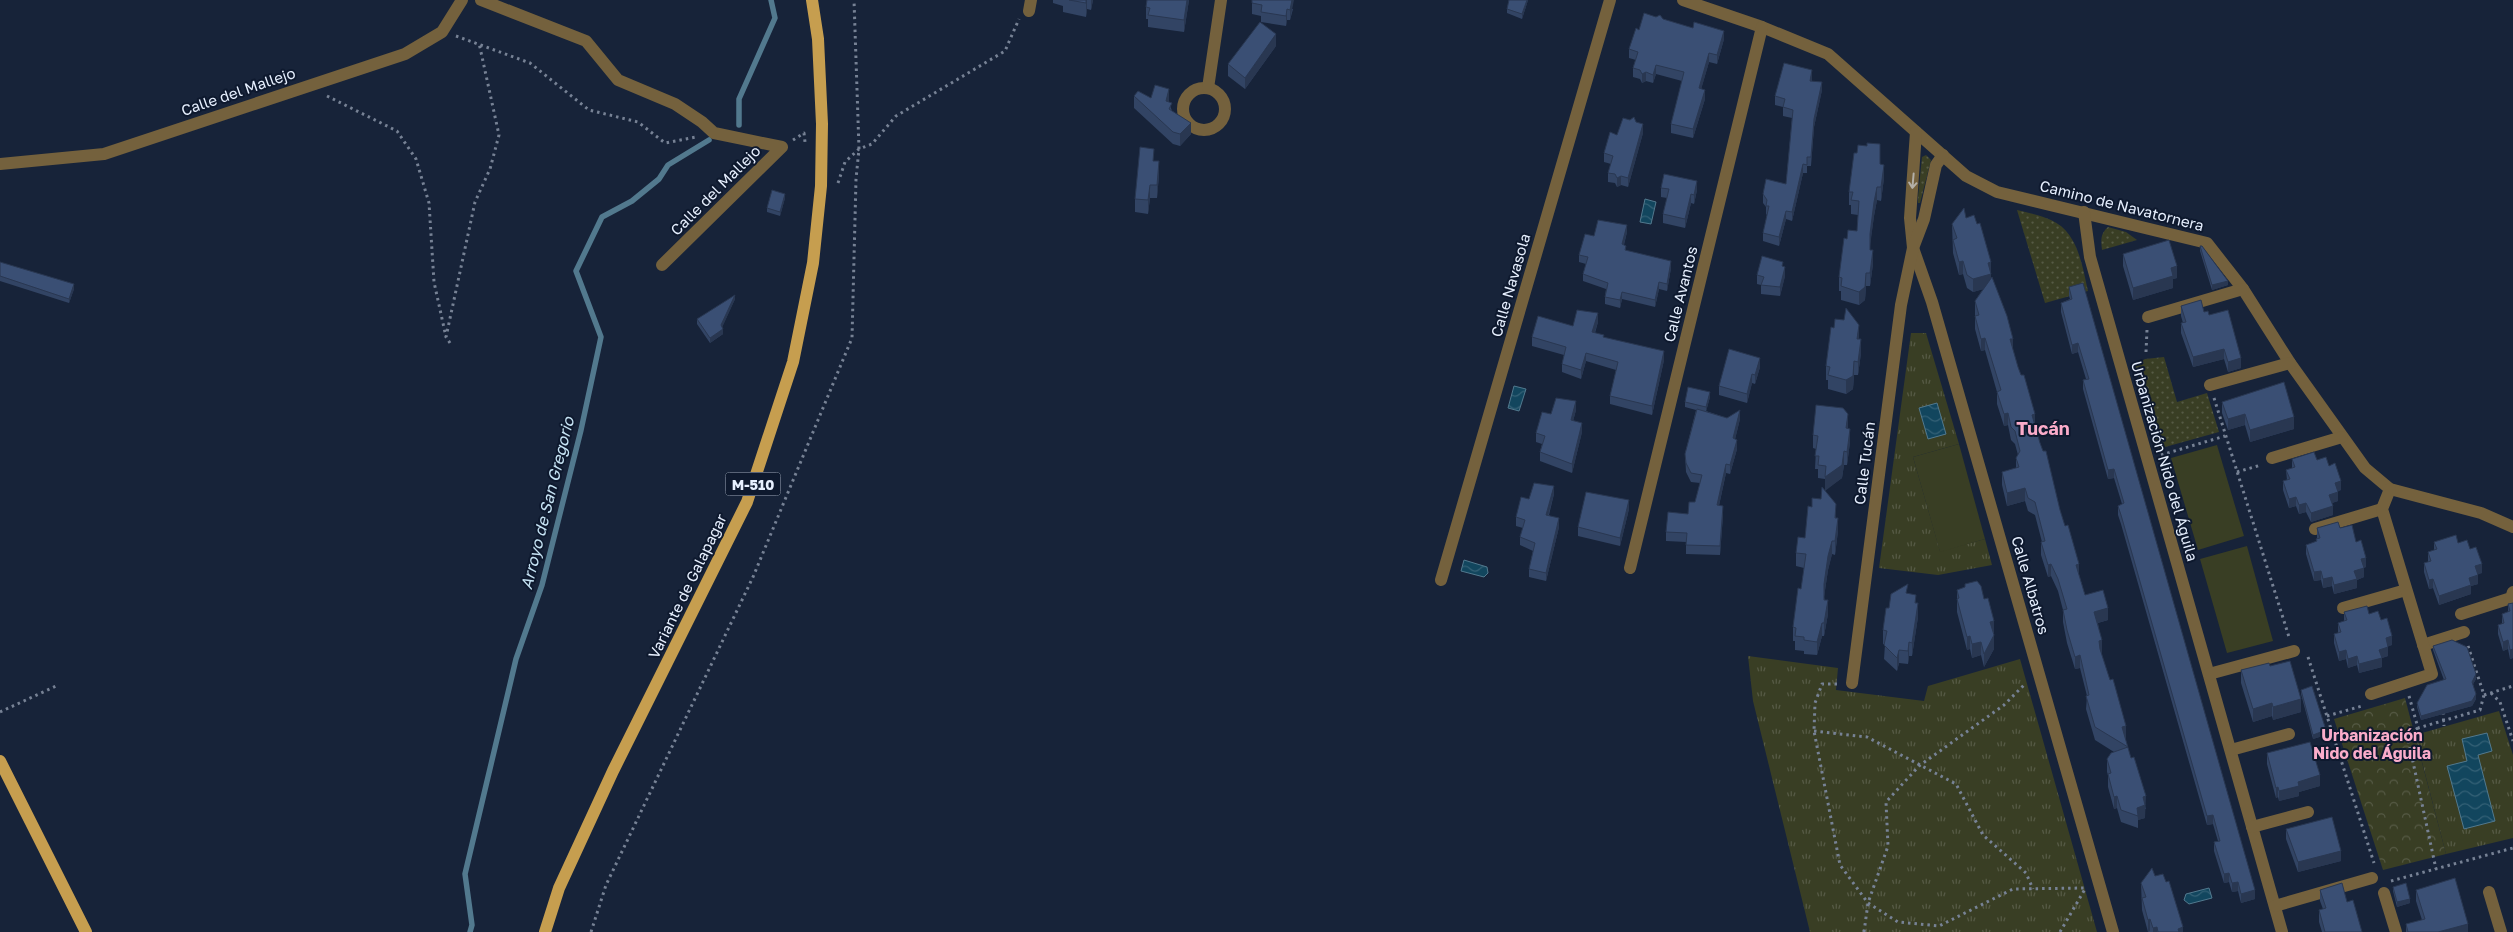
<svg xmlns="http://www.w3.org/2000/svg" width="2513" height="932" font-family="'Golos Text',sans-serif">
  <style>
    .grass { fill: url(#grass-tufts) }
    .forest { fill: url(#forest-crowns) }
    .garden { fill: url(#garden-dots) }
    .pitch { fill: #393e24 }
    .water { fill: url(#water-waves); stroke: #52798e }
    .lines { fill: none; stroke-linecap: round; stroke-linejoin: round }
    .stream { stroke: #52798e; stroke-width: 5.5 }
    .path { stroke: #778295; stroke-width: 3; stroke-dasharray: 2.5 4; stroke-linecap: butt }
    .minor { stroke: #74613d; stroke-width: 12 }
    .major { stroke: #c69e4f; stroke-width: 12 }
    .wall { fill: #324464 }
    .shaded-wall { fill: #293751 }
    .building { fill: #3a4f74; stroke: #293751 }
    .oneway { stroke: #b3afa7 }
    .labels { text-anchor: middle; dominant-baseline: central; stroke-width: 4; stroke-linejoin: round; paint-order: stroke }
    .shield { fill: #0e192e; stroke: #a5afc0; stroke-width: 1 }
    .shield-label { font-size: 14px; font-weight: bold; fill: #e6effe }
    .street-label { font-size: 15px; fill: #e6effe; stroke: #0e192e }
    .water-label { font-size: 16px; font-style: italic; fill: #c7e4f5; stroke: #0e192e }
    .neighbourhood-label { font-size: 16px; font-weight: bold; fill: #fbacca; stroke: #0e192e }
    .quarter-label { font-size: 18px; font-weight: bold; fill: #fbacca; stroke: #0e192e }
  </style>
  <defs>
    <pattern id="grass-tufts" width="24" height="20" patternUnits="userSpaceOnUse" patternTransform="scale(1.25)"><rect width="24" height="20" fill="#393e24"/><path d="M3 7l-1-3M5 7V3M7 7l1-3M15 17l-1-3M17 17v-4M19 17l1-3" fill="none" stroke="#565a45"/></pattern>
    <pattern id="forest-crowns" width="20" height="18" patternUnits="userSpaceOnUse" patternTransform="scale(1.25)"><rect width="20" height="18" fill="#393e24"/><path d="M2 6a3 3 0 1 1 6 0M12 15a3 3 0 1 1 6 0" fill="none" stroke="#565a45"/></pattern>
    <pattern id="garden-dots" width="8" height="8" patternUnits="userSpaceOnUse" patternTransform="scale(1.25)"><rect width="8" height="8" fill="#393e24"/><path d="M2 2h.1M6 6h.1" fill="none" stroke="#565a45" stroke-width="1.8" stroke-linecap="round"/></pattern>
    <pattern id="water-waves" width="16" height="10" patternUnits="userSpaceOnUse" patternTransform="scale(1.25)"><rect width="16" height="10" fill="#12465e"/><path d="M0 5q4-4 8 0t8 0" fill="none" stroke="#346176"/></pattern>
  </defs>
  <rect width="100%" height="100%" fill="#172339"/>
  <g class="grass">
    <path d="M1911,333H1926L1959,444L1913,457L1940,551L1985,539L1992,565L1938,575L1879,568Z"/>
    <path d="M1748,656L1838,668L1836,690L1924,701L1928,686L2020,659L2097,932H1810L1753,701Z"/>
    <path d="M2499,711L2513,755V838L2446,854L2415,735Z"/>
  </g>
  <path class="forest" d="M2405,698L2446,854L2383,870L2334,719Z"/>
  <g class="garden">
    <path d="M1926,155L1931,160L1920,203H1918V197L1922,157Z"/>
    <path d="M2017,210C2028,213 2041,215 2051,220C2078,232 2082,265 2088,291L2045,303Z"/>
    <path d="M2108,227L2126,232L2137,240L2102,250C2101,240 2100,234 2108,227Z"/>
    <path d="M2164,357L2177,402L2207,393L2219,432L2158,449L2135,365L2145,359Z"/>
  </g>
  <g class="pitch">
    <path d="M1959,444L1985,539L1940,552L1913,457Z"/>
    <path d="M2217,445L2244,536L2198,550L2171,458Z"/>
    <path d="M2247,546L2273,641L2227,653L2200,559Z"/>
  </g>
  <g class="water">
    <path d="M1645,199L1656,202L1651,224L1640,222Z"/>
    <path d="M1514,386L1526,389L1519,411L1508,408Z"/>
    <path d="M1937,403L1946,434L1928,439L1919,408Z"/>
    <path d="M1464,560L1487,567L1488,573L1484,577L1461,571Z"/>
    <path d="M2487,733L2492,751L2478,755L2495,821L2464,829L2447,766L2467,761L2462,739Z"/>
    <path d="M2209,888L2212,898L2189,904L2184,900L2186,894Z"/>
  </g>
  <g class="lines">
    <g class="stream">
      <path d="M739,125V99L775,18L771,0"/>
      <path d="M470,932L472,925L465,874L516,659L542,585L581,430L601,337L576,271L602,217L632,201L659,179L668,165L709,140"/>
    </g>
    <g class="path">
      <path d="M456,36L530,63L589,110L638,122L665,143L696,137"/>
      <path d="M327,96L397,131L416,159L429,203L434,282L446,337"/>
      <path d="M793,140L804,133L805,142"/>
      <path d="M838,183L845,162L859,149L872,144L896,116L1005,51L1019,19"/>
      <path d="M450,343L446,337L475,202L490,169L499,135L479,43"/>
      <path d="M2146,352L2147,330"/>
      <path d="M2214,398L2289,637"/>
      <path d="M2161,455L2225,436"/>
      <path d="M2237,472L2261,465"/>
      <path d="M2308,657L2374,863"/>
      <path d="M1837,684H1822L1815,703L1814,731L1840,865L1868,903L1898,922L1939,926L2013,889L2085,888"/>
      <path d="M2491,693L2500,702L2513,741"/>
      <path d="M2484,695L2513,686"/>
      <path d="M2409,696L2418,728L2480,710L2484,695L2468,646"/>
      <path d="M0,712L56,686"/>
      <path d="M2443,712L2444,726"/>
      <path d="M2327,716L2362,706"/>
      <path d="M2418,728L2407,734L2436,869"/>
      <path d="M1814,731L1867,737L1956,784L1983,835L2026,873L2033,889"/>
      <path d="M2391,881L2513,848"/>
      <path d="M591,932L606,885L753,577L852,338L856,179L859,149L854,0"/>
      <path d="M1864,932L1868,903L1888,846L1886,802L1919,766L2004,705L2026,683"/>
      <path d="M2060,932L2085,889"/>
    </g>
    <g class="minor">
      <path d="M481,0L586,41L618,80L675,104L702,122L714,133L782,147L662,265"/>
      <path d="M1683,0L1762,27L1828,54L1966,176L1997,192L2207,243L2243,289L2290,363L2365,468L2390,489L2481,513L2513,527"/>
      <path d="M1029,11L1031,0"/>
      <circle cx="1204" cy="109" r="21"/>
      <path d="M1208,88L1221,0"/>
      <path d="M1916,132L1910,218L1913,248L1932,302L2113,932"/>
      <path d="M0,164L104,154L405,54L442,32L462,0"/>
      <path d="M2084,212L2090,257L2282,932"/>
      <path d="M2148,317L2243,289"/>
      <path d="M2210,385L2290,363"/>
      <path d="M2272,458L2342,437"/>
      <path d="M2315,529L2382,509"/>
      <path d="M1630,568L1762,27"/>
      <path d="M1441,580L1610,0"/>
      <path d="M2343,608L2406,590"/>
      <path d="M2461,614L2511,598L2513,592"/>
      <path d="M2423,645L2464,632"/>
      <path d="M2209,674L2294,651"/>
      <path d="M1852,683L1901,305L1913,248L1924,219L1936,165L1943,155"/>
      <path d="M2371,694L2432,674L2382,509L2390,489"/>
      <path d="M2231,750L2289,734"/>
      <path d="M2252,827L2308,812"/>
      <path d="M2489,892L2501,932"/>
      <path d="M2384,893L2396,932"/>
      <path d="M2275,906L2372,878"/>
    </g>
    <g class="major">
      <path d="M0,761L86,932"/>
      <path d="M545,932L559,888L613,771L747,502L793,362L813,263L821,186L822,124L818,39L812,0"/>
    </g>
  </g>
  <g class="wall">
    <path d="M1053,0H1093L1091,10L1087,9L1086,17L1063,12V6L1053,3Z"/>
    <path d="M1147,0H1189L1184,32L1148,27V19H1146V7Z"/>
    <path d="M1509,0H1528L1522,19L1507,13V9Z"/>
    <path d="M1252,3L1293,9L1290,20H1287L1286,26L1261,22V16L1252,14Z"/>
    <path d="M1663,19L1724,39L1717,64L1709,62L1701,89L1705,99L1693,138L1671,133V124L1682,81L1656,74L1653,83L1646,81L1642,83L1640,79L1633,77V68L1636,60L1629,58V49L1639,30Z"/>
    <path d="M1276,46L1245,89L1228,76V64Z"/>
    <path d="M1812,79V81L1822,90L1814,127L1811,166H1807V173H1803L1792,221L1786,219L1779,246L1763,241V233L1767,215L1766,214V207L1763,203V194L1786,184L1792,118L1783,116V107L1775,105V96Z"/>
    <path d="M1134,96L1169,102L1172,111L1191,134L1180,146L1173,144L1134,108Z"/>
    <path d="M1636,122L1643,133L1628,187L1621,185L1617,187L1615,183L1608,182V173L1611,164L1604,162V153L1617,135Z"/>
    <path d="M1154,161L1159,175L1157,198H1150L1148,214L1135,212V199Z"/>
    <path d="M1880,164L1884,178L1881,201L1877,200L1874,216L1870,244V250L1873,264L1870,286H1866L1865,300L1859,305L1841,300V291H1839V277L1847,239L1857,231L1858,215L1851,214V205H1849V192Z"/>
    <path d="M1661,188L1697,190L1694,204L1691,203L1685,228L1663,223V214L1667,198L1661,197Z"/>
    <path d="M785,198L780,216L767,212V208Z"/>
    <path d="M1966,218L1977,224L1991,262V278L2035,426L2085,595L2108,620L2098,623L2102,652L2101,653L2126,738H2125L2146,809H2145V818L2138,820V828L2121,822L2117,808L2114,809L2108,787V775L2107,772V759L2114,752L2095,740L2086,709L2087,696L2080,668L2075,669L2067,643L2063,622V610L2058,591L2051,576L2048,577L2041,555V542H2042L2035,515L2028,511L2025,501L2007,506L2002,485V472L2016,468V458L2018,455L2015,444L2011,440L2008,425L2004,426L1997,404V392L1985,350L1981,351L1975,329V301L1983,289L1973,292L1967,288L1963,274L1959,275L1953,253L1952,224Z"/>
    <path d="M1627,232L1624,245L1626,250L1671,268L1667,291L1659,289L1655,307L1622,299L1620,308L1605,304V297L1606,289L1583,281V274L1586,264L1579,262V255Z"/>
    <path d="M2200,246L2228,285L2212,290L2200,251Z"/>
    <path d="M2123,254L2177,278L2173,279V288L2133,300L2123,266Z"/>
    <path d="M0,262L74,289L69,303L0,281Z"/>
    <path d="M1783,266L1785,276L1780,296L1761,294V285L1757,284V275Z"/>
    <path d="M2069,287L2255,899L2241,903L2238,891L2232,892L2229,882L2224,883L2214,851V842L2218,841L2213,824L2207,825L2121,524L2118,515V506L2122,504L2114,478L2108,479L2083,389V380L2086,379L2078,352L2072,354L2061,312V303L2070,299L2069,296Z"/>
    <path d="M735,299L722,327L723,334L710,343L697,324V319Z"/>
    <path d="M2181,306L2204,312L2209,315L2241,368L2228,372L2224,359L2193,367L2181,333V323H2183L2181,316Z"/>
    <path d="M1598,322L1595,333L1604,337L1664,360L1652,415L1610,404V396L1616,370L1586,361L1581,379L1562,372V364L1564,355L1532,346V337L1573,326Z"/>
    <path d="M1859,339L1861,353L1858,375H1854L1853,389L1846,394L1828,389V380H1826V366Z"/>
    <path d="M1760,367L1755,384L1752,383L1747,403L1719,395V386Z"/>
    <path d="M1710,397L1706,411L1727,418L1740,419L1735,439L1737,449L1730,474L1726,473L1719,506L1723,515L1720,555L1686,554V542L1666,541V532L1688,514L1695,502L1700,483L1691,482L1686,472L1685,454L1696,410L1685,407V402Z"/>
    <path d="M2222,402L2294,429L2250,442L2245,425L2228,430L2222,413Z"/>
    <path d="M1576,410L1573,421L1582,432L1572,473L1540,461V452L1542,444L1536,442V433L1551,414Z"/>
    <path d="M1848,429L1850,442L1847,465H1844L1842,478L1825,490L1836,518L1838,531L1835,555L1832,554L1828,570L1824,597L1828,614L1824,636H1822L1817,655L1804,654V651L1795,650V641H1793V627L1801,589L1804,568L1796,566V553L1805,538L1812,507L1821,499L1825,490V479L1818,478V469H1815L1816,449L1813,448V435Z"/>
    <path d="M2292,459L2317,460L2329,466L2341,490L2338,491V501L2332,503L2333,515L2311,522L2306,512L2299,514L2296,506L2289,508L2283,490V481L2287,480L2286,470L2292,468Z"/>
    <path d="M1554,494L1549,515L1559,527L1546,581L1529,577V569L1533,551L1520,545V537L1523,528L1516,526V517L1529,499Z"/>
    <path d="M1629,509L1620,546L1578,536V527Z"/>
    <path d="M2317,528H2340L2356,542L2366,567L2363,568L2364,577L2357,580V588L2334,594L2332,586L2323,588L2321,580L2314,581L2306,554V545L2316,542V539H2317Z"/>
    <path d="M2434,542L2458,543L2470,549L2482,573L2478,574V584L2471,586V594L2439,605L2433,588L2429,589L2424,572V563L2428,562V552L2434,550Z"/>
    <path d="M1965,584L1984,599L1994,621V649L1984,667L1981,655L1972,658L1970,649L1967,650L1957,612V590L1965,588Z"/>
    <path d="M1908,594L1916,603L1918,617L1912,656H1909L1908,664L1899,663L1897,671L1884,659L1885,644H1883V630L1889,608Z"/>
    <path d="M2513,603V658L2510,659L2508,649L2503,651L2498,634V625L2502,624V614L2508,612V604Z"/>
    <path d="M2344,612L2369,614L2381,620L2392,645L2388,646V656L2382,658V667L2359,673L2357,665L2348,668L2346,659L2339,661L2334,643V634L2338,633V623L2344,621Z"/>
    <path d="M2433,646L2476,679L2473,684L2476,699L2472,706L2421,720L2417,707V703L2444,680L2433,650Z"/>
    <path d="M2270,666L2301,712L2273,720L2272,716L2253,722L2241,683V670Z"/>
    <path d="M2301,690L2326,735L2313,739L2301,694Z"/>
    <path d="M2267,753L2320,786L2299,792V796L2279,801L2278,797L2276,798L2267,764Z"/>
    <path d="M2286,829L2341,861L2298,872L2286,839Z"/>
    <path d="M2155,876L2183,932H2148L2142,910L2141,883Z"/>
    <path d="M2393,887L2410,903L2397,907L2393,891Z"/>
    <path d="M2320,890L2347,902L2362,932H2322L2319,922V910L2323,909L2320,901Z"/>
    <path d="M2416,890L2468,932H2406V924L2422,920L2416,901Z"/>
  </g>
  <g class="shaded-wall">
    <path d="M1086,0H1087V9L1086,17Z"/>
    <path d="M1091,0H1093L1091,10Z"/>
    <path d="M1187,0H1189L1184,32V20Z"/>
    <path d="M1292,0H1294L1290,20V10Z"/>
    <path d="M1527,0H1528L1522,19V14Z"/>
    <path d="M1287,9V20L1286,26V16Z"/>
    <path d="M1724,31V39L1717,64V55Z"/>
    <path d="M1276,34V46L1245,89V78Z"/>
    <path d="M1709,53V62L1699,97V88Z"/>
    <path d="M1656,65V74L1653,83V75Z"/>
    <path d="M1812,70V79L1810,90V81Z"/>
    <path d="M1646,72V81L1642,83V74Z"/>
    <path d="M1822,82V90L1814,127L1811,166L1814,119Z"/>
    <path d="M1169,89V101L1166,113V101Z"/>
    <path d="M1705,90V99L1693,138V129Z"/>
    <path d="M1191,123V134L1180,146V134Z"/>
    <path d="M1643,124V133L1628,187V178Z"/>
    <path d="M1159,161V175L1157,198V185Z"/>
    <path d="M1803,164V173L1792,221V212Z"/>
    <path d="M1884,165V178L1881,201V187Z"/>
    <path d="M1621,176V185L1617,187V178Z"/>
    <path d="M1697,181V190L1694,204V195Z"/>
    <path d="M1150,185V198L1148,214V200Z"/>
    <path d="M1877,187V200L1874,216L1870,247V234L1874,202Z"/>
    <path d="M785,194V198L780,216V212Z"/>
    <path d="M1691,194V203L1685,228V219Z"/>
    <path d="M1786,211V219L1779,246V237Z"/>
    <path d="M1627,225V232L1622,251V244Z"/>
    <path d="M1873,250V264L1870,286V273Z"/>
    <path d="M1671,261V268L1667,291V284Z"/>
    <path d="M1963,261V274L1959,275V262Z"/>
    <path d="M1991,262V287L1973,292V279L1988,263Z"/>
    <path d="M2177,266V278L2173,279V288L2133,300V288L2171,268Z"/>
    <path d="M1785,267V276L1780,296V287Z"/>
    <path d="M1866,273V286L1865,300L1859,305V292Z"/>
    <path d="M2228,281V285L2212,290V285Z"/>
    <path d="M1659,282V289L1655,307V300Z"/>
    <path d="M74,284V289L69,303V299Z"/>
    <path d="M1622,292V299L1620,308V300Z"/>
    <path d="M735,295V299L721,330V325Z"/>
    <path d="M1598,313V322L1592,340V332Z"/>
    <path d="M1859,325V338L1857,352V339Z"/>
    <path d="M723,329V334L710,343V338Z"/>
    <path d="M1985,338V350L1981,351V339Z"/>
    <path d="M1861,339V353L1858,375V362Z"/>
    <path d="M2010,339H2013V351Z"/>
    <path d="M2078,343V352L2072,354V345Z"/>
    <path d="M2224,349V359L2193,367V357Z"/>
    <path d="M1664,351V360L1652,415V406Z"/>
    <path d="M1586,353V361L1581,379V370Z"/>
    <path d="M1760,358V367L1755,384V375Z"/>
    <path d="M2241,358V368L2228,372V362Z"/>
    <path d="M1854,361V375L1853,389L1846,394V380Z"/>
    <path d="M1752,374V383L1747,403V394Z"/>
    <path d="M1710,392V397L1706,412V407Z"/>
    <path d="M1576,401V410L1571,429V420Z"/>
    <path d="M1740,410V419L1733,448V438Z"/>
    <path d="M2008,413V425L2004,426V414Z"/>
    <path d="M1848,414V428L1846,442V428Z"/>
    <path d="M2035,414V426L2032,415Z"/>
    <path d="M2245,414V425L2228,430V419Z"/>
    <path d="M2294,417V429L2250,442V430Z"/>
    <path d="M1582,423V432L1572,473V464Z"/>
    <path d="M1850,429V442L1847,465V452Z"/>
    <path d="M1737,440V449L1730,474V465Z"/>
    <path d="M1844,451V465L1842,478L1825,491V477Z"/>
    <path d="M1726,464V473L1717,514V505Z"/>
    <path d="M2114,469V478L2108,479V470Z"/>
    <path d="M2341,481V490L2335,492V483Z"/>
    <path d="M1554,486V494L1546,523V515Z"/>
    <path d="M2025,488V501L2007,506V493Z"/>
    <path d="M2338,492V501L2329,504V495Z"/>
    <path d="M2296,497V506L2289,508V499Z"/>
    <path d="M1629,500V509L1620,546V538Z"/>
    <path d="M2306,503V512L2299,514V505Z"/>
    <path d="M1723,506V515L1720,555V546Z"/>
    <path d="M2333,506V515L2311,522V513Z"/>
    <path d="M1559,518V527L1546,581V573Z"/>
    <path d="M1838,518V531L1835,555V541Z"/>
    <path d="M1832,541V554L1828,570L1824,597V584L1828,556Z"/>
    <path d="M2366,558V567L2361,568V559Z"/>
    <path d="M2051,564V576L2048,577V565Z"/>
    <path d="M2079,564V577L2076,565Z"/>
    <path d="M2482,564V573L2475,575V566Z"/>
    <path d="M2364,568V577L2357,580V588L2334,594V585L2354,571Z"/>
    <path d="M2321,571V580L2314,581V572Z"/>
    <path d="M2478,575V584L2471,586V594L2439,605V596L2469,578Z"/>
    <path d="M2332,577V586L2323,588V579Z"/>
    <path d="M2433,579V588L2429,589V580Z"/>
    <path d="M1828,600V614L1824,636V623Z"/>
    <path d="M1918,603V617L1912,656V643Z"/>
    <path d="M2108,608V620L2094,624V612Z"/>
    <path d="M1994,621V634L1990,622Z"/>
    <path d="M1822,623V636L1817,655V642Z"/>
    <path d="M1994,635V649L1984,667V654Z"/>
    <path d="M1970,636V649L1967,650V637Z"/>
    <path d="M2392,636V645L2386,647V638Z"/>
    <path d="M2102,640V652L2099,653V641Z"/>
    <path d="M2508,640V649L2503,651V642Z"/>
    <path d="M1909,642V656L1908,664V651Z"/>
    <path d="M1981,642V655L1972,658V644Z"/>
    <path d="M2388,647V656L2382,658V667L2359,673V664L2379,650Z"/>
    <path d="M2513,649V658L2510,659V650Z"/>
    <path d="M1899,650V663L1897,671V658Z"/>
    <path d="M2346,650V659L2339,661V652Z"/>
    <path d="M2080,655V668L2075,669V657Z"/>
    <path d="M2357,656V665L2348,668V659Z"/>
    <path d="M2476,674V679L2472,686V682Z"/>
    <path d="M2476,694V699L2472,706L2421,720V716Z"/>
    <path d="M2301,699V712L2273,720V707Z"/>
    <path d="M2272,703V716L2253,722V709Z"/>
    <path d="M2126,726V738L2122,739V727Z"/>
    <path d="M2326,730V735L2313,739V735Z"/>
    <path d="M2320,775V786L2299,792V796L2279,801V791L2298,782Z"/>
    <path d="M2278,787V797L2276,798V788Z"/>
    <path d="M2117,796V808L2114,809V797Z"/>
    <path d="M2146,796L2145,818L2138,820L2137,808L2143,797Z"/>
    <path d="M2213,815V824L2207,825V816Z"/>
    <path d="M2341,851V861L2298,872V862Z"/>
    <path d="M2229,873V882L2224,883V874Z"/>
    <path d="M2238,882V891L2232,892V883Z"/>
    <path d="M2255,890V899L2241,903V894Z"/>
    <path d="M2410,899V903L2397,907V902Z"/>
    <path d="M2150,919V931L2148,932V920Z"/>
    <path d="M2468,924V932H2438Z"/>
    <path d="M2157,927V932H2153V928Z"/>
    <path d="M2183,927V932H2178V929Z"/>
  </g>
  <g class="building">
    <path d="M1069,0H1086V3Z"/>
    <path d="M1147,0H1187L1184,20L1148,15L1150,8L1146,7Z"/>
    <path d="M1252,0H1292L1290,10L1287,9L1286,16L1261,12L1262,5L1252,3Z"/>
    <path d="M1509,0H1527L1522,14L1507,9Z"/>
    <path d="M1644,13L1656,17L1660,15L1663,19L1693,28L1694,22L1724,31L1717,55L1709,53L1699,88L1705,90L1693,129L1671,124L1684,72L1656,65L1653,75L1646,72L1642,74L1640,70L1633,68L1638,52L1629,49L1636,28L1639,30Z"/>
    <path d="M1260,22L1276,34L1245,78L1228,64Z"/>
    <path d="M1784,63L1812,70L1810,81L1822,82L1814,119L1811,157H1807V165L1803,164L1792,212L1786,211L1779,237L1763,233L1769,206H1766L1767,200L1763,194L1766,179L1786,184L1793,110L1783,107L1785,99L1775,96Z"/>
    <path d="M1155,85L1169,89L1166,101L1172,103L1169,109L1191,123L1180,134L1173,132L1134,96L1138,91L1151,98Z"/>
    <path d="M1634,117L1636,122L1643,124L1628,178L1621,176L1617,178L1615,174L1608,173L1613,156L1604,153L1610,132L1617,135L1623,118L1630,120Z"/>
    <path d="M1867,143L1880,144V164L1884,165L1881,187H1877L1874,202L1870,234V250H1873L1870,273H1866L1865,287L1859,292L1841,286L1842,278L1839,277L1844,238L1847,239L1848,230L1857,231L1859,201L1851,200L1853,192H1849L1854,153H1857L1858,145L1867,146Z"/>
    <path d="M1140,147L1154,149L1153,161H1159L1157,185H1150L1148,200L1135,199Z"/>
    <path d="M1664,174L1697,181L1694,195L1691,194L1685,219L1663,214L1669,189L1661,188Z"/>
    <path d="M772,190L785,194L780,212L767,208Z"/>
    <path d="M1964,208L1966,218L1974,215L1977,224L1980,223L1991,262L1988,263L1991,274L1973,279L1967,275L1963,261L1959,262L1953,240L1957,238L1952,224Z"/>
    <path d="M1598,220L1627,225L1622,244L1626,246L1625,250L1671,261L1667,284L1659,282L1655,300L1622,292L1620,300L1605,297L1608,283L1583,274L1588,257L1579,255L1585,234L1594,236Z"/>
    <path d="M2169,240L2177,266L2171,268L2173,276L2133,288L2123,254Z"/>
    <path d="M2200,246H2202L2228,281L2212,285Z"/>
    <path d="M1762,256L1783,262L1782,266L1785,267L1780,287L1761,285L1764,277L1757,275Z"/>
    <path d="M0,262L74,284L69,299L0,276Z"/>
    <path d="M1992,277L2007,316L2013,339H2010L2018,367L2021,375H2024L2035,414L2032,415L2040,443L2043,451H2046L2060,510L2065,526L2068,525L2079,564L2076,565L2085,595L2103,590L2108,608L2094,612L2102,640L2099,641L2100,649L2110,680L2113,679L2126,726L2122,727L2131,758L2134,757L2146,796L2143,797L2145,805L2137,808L2138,816L2121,810L2117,796L2114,797L2108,774L2111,773L2107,759L2111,753L2128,747L2095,727L2086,696L2089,695L2080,655L2075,657L2067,630L2063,610L2067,609L2058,579L2051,564L2048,565L2041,542L2045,541L2035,502L2028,498L2025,488L2007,493L2002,472L2019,467L2016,458L2020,451L2015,431L2011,427L2008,413L2004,414L1997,392L2001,390L1985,338L1981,339L1975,316L1979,315L1975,301Z"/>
    <path d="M2083,283L2255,890L2241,894L2238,882L2232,883L2229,873L2224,874L2214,842L2220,841L2213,815L2207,816L2121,515L2118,506L2124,503L2114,469L2108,470L2083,380L2089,379L2078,343L2072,345L2061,303L2072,299L2069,287Z"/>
    <path d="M735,295L721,325L723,329L710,338L697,319Z"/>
    <path d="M2201,300L2204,312L2208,311L2209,315L2228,310L2241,358L2228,362L2224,349L2193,357L2181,323L2186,322L2181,306Z"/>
    <path d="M1846,308L1859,325L1857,339H1861L1858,362L1854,361L1853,376L1846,380L1828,375L1830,367L1826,366L1831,327L1834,328L1835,319L1844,320Z"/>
    <path d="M1577,310L1598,313L1592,332L1604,335L1603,337L1664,351L1652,406L1610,396L1618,362L1586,353L1581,370L1562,364L1566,347L1532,337L1538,316L1573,326Z"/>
    <path d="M1729,349L1760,358L1755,375L1752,374L1747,394L1719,386Z"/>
    <path d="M2284,382L2294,417L2250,430L2245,414L2228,419L2222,402Z"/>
    <path d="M1688,387L1710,392L1706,407L1685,402Z"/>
    <path d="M1556,398L1576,401L1571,420L1582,423L1572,464L1540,452L1545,436L1536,433L1542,412L1551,414Z"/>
    <path d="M1816,405L1843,408L1848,414L1846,428L1850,429L1847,452L1844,451L1842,465L1825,477L1826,466L1818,465L1819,456H1815L1818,436L1813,435Z"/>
    <path d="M1697,409L1727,418L1740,410L1733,438L1737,440L1730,465L1726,464L1717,505L1723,506L1720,546L1686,545L1687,533L1666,532L1668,512L1688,514L1689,502H1695L1702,475L1691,473L1686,463L1685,454Z"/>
    <path d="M2314,452L2317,460L2326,457L2329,466L2335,463L2341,481L2335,483L2338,492L2329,495L2333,506L2311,513L2306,503L2299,505L2296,497L2289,499L2283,481L2290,479L2286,470L2295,467L2292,459Z"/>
    <path d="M1534,483L1554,486L1546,515L1559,518L1546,573L1529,569L1535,543L1520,537L1525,520L1516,517L1521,497L1529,499Z"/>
    <path d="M1822,487L1836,504L1835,518H1838L1835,541H1832L1828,556L1824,584V600H1828L1824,623H1822L1817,642L1804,640V637L1795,636L1796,628L1793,627L1798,588L1801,589L1806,554L1796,553L1798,537L1805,538L1808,506L1812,507V498L1821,499Z"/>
    <path d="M1586,492L1629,500L1620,538L1578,527Z"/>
    <path d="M2338,522L2340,528L2352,525L2356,542L2361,540L2366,558L2361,559L2364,568L2354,571L2357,579L2334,585L2332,577L2323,579L2321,571L2314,572L2306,545L2317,541L2316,539L2320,538L2317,528Z"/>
    <path d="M2456,535L2458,543L2467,540L2470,549L2476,547L2482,564L2475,566L2478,575L2469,578L2471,585L2439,596L2433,579L2429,580L2424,563L2431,561L2428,552L2437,549L2434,542Z"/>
    <path d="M1977,581L1981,586L1984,599L1988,598L1994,621L1990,622L1994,635L1984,654L1981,642L1972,644L1970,636L1967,637L1957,599L1959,598L1957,590L1965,587V584Z"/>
    <path d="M1908,584L1906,593L1916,595L1915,603H1918L1912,643L1909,642L1908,651L1899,650L1897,658L1884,645L1887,631L1883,630L1886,608H1889L1891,594Z"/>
    <path d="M2513,603V649L2510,650L2508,640L2503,642L2498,625L2504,623L2502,614L2510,611L2508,604Z"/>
    <path d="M2367,606L2369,614L2378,611L2381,620L2387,618L2392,636L2386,638L2388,647L2379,650L2382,658L2359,664L2357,656L2348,659L2346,650L2339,652L2334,634L2341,632L2338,623L2347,620L2344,612Z"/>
    <path d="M2452,640L2467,647L2476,674L2472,682L2476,694L2472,701L2421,716L2417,703L2427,685L2446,679L2433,646Z"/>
    <path d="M2290,661L2301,699L2273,707L2272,703L2253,709L2241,670L2269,663L2270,666Z"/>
    <path d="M2312,686L2326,730L2313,735L2301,690Z"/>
    <path d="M2310,742L2320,775L2298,782L2299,786L2279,791L2278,787L2276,788L2267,753Z"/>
    <path d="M2332,817L2341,851L2298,862L2286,829Z"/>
    <path d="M2152,868L2155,876L2163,874L2166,882L2169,881L2183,927L2178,929L2179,932H2158L2157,927L2153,928L2150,919L2148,920L2142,898L2146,897L2141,883Z"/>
    <path d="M2455,878L2468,924L2438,932H2408L2406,924L2425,919L2416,890Z"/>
    <path d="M2342,883L2347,902L2353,900L2362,932H2325L2319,910L2326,908L2320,890Z"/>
    <path d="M2406,883L2410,899L2397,902L2393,887Z"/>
  </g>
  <defs><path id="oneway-shaft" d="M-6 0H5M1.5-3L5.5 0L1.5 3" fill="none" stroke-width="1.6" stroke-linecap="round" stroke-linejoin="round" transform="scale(1.25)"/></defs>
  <use class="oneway" href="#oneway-shaft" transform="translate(1913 181) rotate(95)"/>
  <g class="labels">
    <rect class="shield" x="725.5" y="472.5" width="55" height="23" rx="4"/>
    <g class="shield-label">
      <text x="753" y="484">M-510</text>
    </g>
    <g class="street-label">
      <text transform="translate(238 91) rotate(-19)">Calle del Mallejo</text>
      <text transform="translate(715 190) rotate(-45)">Calle del Mallejo</text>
      <text transform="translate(2122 205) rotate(14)">Camino de Navatornera</text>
      <text transform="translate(1510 285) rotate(-74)">Calle Navasola</text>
      <text transform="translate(1680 294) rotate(-76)">Calle Avantos</text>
      <text transform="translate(2165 461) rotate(74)">Urbanización Nido del Águila</text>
      <text transform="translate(1864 463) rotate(-83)">Calle Tucán</text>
      <text transform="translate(2031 585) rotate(74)">Calle Albatros</text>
      <text transform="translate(687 586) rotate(-64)">Variante de Galapagar</text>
    </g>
    <g class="water-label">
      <text transform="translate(547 503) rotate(-76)">Arroyo de San Gregorio</text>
    </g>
    <g class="neighbourhood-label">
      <text x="2372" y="735">Urbanización<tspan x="2372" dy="18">Nido del Águila</tspan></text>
    </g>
    <g class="quarter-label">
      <text x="2043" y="428">Tucán</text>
    </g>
  </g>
</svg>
